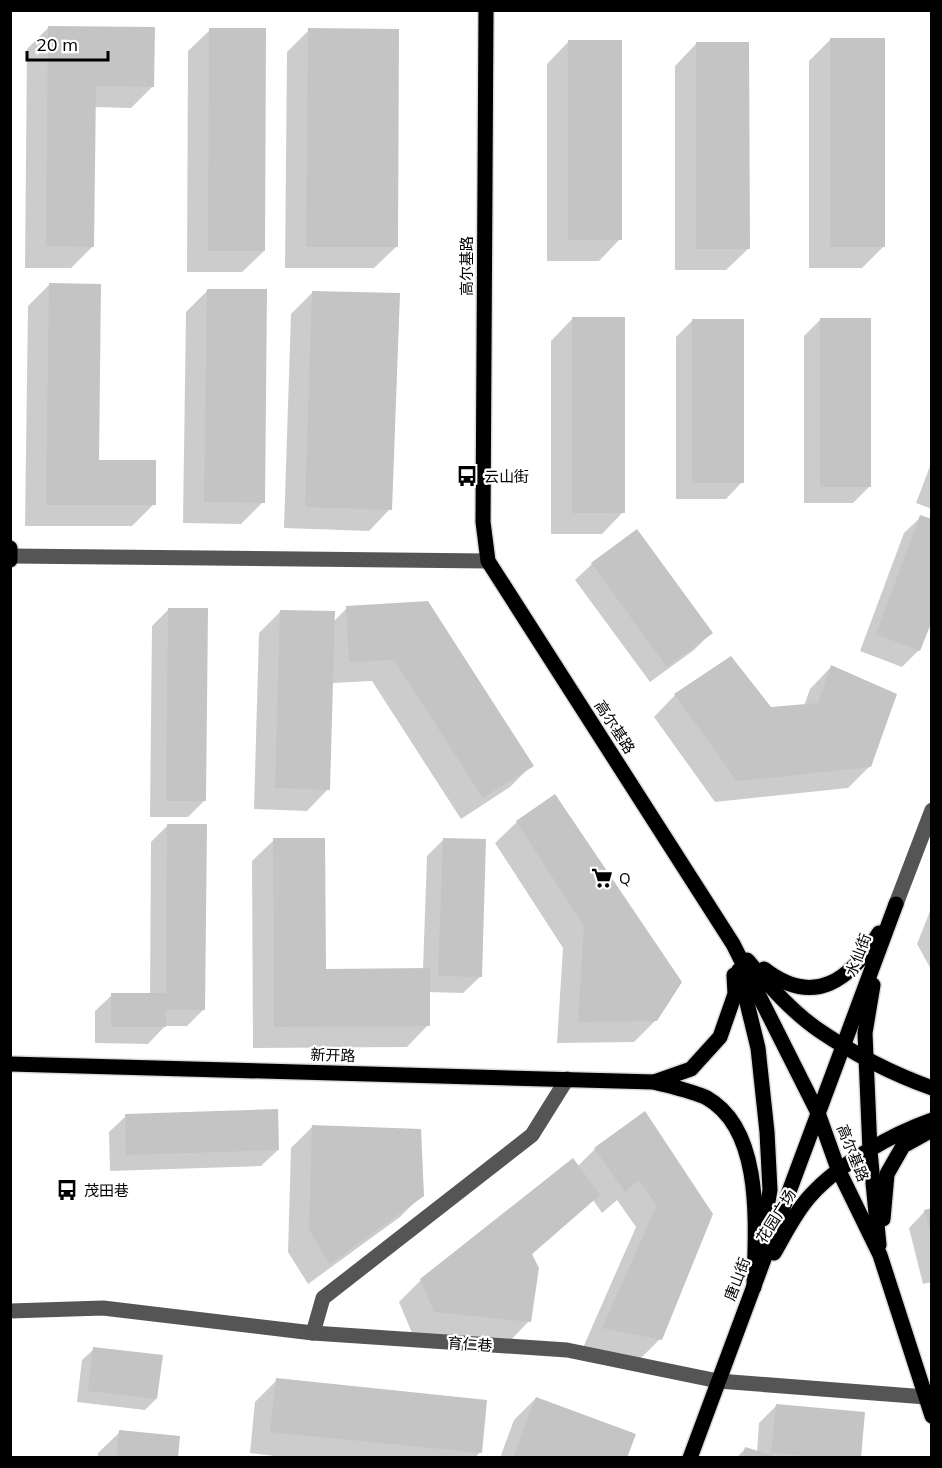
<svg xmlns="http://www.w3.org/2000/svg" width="942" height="1468" font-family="Mulish,'Noto Sans SC',sans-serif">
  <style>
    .shadow { fill: #0003 }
    .building { fill: #c4c4c4 }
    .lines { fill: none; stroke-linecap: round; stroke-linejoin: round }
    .major-casing { stroke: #dbdbdb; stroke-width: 18 }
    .minor { stroke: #555; stroke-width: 15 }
    .major { stroke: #000; stroke-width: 15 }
    .labels { text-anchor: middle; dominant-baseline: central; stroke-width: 4.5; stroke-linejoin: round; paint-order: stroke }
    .street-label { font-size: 15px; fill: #000; stroke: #fff }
    .poi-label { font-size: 15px; fill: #000; stroke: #fff; text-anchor: start }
  </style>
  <rect width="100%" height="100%" fill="#fff"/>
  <g class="shadow">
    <path d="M49,27L153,86L131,108L95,107L93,246L71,268H25L27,49Z"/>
    <path d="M210,30L264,251L242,272H187L188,51Z"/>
    <path d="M309,30L396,247L374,268H285L287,52Z"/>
    <path d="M830,40L884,246L862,268H809V61Z"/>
    <path d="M568,42L620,239L599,261H547V64Z"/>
    <path d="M696,44L748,249L726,270H675V66Z"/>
    <path d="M49,285L98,462L154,504L132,526H25L28,306Z"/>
    <path d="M208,290L263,502L241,524L183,523L186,312Z"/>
    <path d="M313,292L390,509L369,531L284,528L291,314Z"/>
    <path d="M572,319L623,512L602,534H551V341Z"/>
    <path d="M821,319L870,486L853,503H804V336Z"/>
    <path d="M693,320L742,482L726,499H676V337Z"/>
    <path d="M932,461V509L916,503Z"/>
    <path d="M921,517L919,650L902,667L860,651L904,533Z"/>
    <path d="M592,564L711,633L694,650L650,682L575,580Z"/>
    <path d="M347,608L532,765L510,787L461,819L372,681L332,683L328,789L307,811L254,809L259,633L281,611L334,621Z"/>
    <path d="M169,609L204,801L188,817H150L152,626Z"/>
    <path d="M831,667L870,766L848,788L715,802L654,717L675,695L770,709L804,706L810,689Z"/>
    <path d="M517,822L656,1020L634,1042L557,1043L563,948L495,843Z"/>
    <path d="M168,825L204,1009L187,1026H165L148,1044L95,1043V1011L112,995H150L151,842Z"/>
    <path d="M444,839L480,977L463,993L428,992V1025L407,1047L253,1048L252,861L274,840L324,970L423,969L427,856Z"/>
    <path d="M932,906V971L917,944Z"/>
    <path d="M645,1113L712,1215L660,1339L638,1361L582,1350L636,1227L617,1200L602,1213L593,1200L531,1255L529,1321L508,1343L412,1333L399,1302L421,1280L577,1167L595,1149Z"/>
    <path d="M126,1116L278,1150L261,1166L110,1171L109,1132Z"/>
    <path d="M312,1127L422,1195L400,1217L308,1284L288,1252L291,1148Z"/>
    <path d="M932,1210V1282L923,1284L909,1228L925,1211Z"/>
    <path d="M94,1349L156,1399L145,1410L77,1402L82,1360Z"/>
    <path d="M277,1380L480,1452L475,1458H291L250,1453L255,1402Z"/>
    <path d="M536,1398L625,1458H500L514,1420Z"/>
    <path d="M776,1406L859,1458H736L745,1449L757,1452L759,1423Z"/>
    <path d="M120,1432L177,1458H98V1453Z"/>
  </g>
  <g class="building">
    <path d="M48,26L155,27L154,87L96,86L94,247L46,246Z"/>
    <path d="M209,28H266L265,251H208Z"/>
    <path d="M308,28L399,29L398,247H306Z"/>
    <rect x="830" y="38" width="55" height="209"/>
    <rect x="568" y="40" width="54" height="200"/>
    <path d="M696,42H749L750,249H696Z"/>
    <path d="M49,283L101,284L99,460H156V505H46Z"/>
    <path d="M207,289H267L265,503L204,502Z"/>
    <path d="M312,291L400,293L392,510L305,507Z"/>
    <rect x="572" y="317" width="53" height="196"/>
    <rect x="820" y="318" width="51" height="169"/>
    <rect x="692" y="319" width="52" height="164"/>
    <path d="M920,515L932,519V621L920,651L876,634Z"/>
    <path d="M637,529L713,633L667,667L591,563Z"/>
    <path d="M428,601L534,766L483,798L394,660L349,662L346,606Z"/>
    <path d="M168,608H208L206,801H166Z"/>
    <path d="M280,610L335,611L330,790L275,788Z"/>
    <path d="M731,656L771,707L818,703L831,665L897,694L871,767L737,781L674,694Z"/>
    <path d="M555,794L682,982L657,1021L578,1022L584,926L516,821Z"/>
    <path d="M167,824H207L205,1010H166V1027H111V993H166Z"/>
    <path d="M273,838H325L326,969L430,968V1026L274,1027Z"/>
    <path d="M443,838L486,839L482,977L438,976Z"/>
    <path d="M278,1109L279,1150L126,1155L125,1114Z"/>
    <path d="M645,1111L713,1214L662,1340L602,1328L657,1205L639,1180L625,1192L594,1148Z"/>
    <path d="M312,1125L421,1129L424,1196L330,1264L309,1230Z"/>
    <path d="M573,1158L600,1195L532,1254L539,1268L531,1322L434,1312L420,1279Z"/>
    <path d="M932,1208V1234H931L924,1210Z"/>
    <path d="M93,1347L163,1355L157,1399L88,1391Z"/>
    <path d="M276,1378L487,1400L482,1453L270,1432Z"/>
    <path d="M536,1397L636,1434L627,1458H513Z"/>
    <path d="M776,1404L865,1412L861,1458H827L771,1453Z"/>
    <path d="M119,1430L180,1436L178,1458H116Z"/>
    <path d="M745,1447L778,1457V1458H742Z"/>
  </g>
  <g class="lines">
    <defs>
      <g id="major">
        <path d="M486,10L483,522L488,561L733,944L818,1113L838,1169L880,1255L932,1416"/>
        <path d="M10,548V560"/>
        <path d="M747,960C769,985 792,1012 820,1031C854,1054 893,1074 932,1088"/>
        <path d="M764,969C814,1008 851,980 879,933"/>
        <path d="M739,970L758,1048L767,1132L770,1190L762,1236"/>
        <path d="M873,985L865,1033L870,1151L879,1245"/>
        <path d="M10,1064L654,1082C669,1086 693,1091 707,1098C765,1131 755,1231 754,1287"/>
        <path d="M654,1082L691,1069L720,1037L735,994L734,975"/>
        <path d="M883,1219L887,1174L903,1146L932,1130"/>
        <path d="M774,1253C785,1234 796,1211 811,1195C839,1164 892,1134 932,1120"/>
        <path d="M690,1458L896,904"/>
      </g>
    </defs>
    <use href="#major" class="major-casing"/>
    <g class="minor">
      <path d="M11,556L488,561"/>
      <path d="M896,904L932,810"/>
      <path d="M10,1311L103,1308L313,1333L567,1350L718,1381L926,1397"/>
      <path d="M313,1333L323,1298L532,1135L567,1079"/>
    </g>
    <use href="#major" class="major"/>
  </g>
  <defs>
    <symbol id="bus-bare" viewBox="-9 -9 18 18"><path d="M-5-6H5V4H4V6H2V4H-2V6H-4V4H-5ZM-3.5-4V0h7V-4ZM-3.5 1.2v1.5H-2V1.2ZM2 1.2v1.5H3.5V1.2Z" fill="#000" stroke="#fff" stroke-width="2.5" paint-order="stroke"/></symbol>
    <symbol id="supermarket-bare" viewBox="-9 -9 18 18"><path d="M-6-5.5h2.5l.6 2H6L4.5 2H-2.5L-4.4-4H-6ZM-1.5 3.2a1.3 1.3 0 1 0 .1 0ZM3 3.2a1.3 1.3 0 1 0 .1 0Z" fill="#000" stroke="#fff" stroke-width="2.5" paint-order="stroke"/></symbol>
  </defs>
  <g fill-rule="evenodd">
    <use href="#bus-bare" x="452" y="461" width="30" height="30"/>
    <use href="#supermarket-bare" x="587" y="863" width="30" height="30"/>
    <use href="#bus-bare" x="52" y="1175" width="30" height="30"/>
  </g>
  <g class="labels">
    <g class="street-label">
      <text transform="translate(466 266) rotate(-90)">高尔基路</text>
      <text transform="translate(615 727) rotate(57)">高尔基路</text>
      <text transform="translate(858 955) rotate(-69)">水仙街</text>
      <text transform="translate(333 1055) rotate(2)">新开路</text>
      <text transform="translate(853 1153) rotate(68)">高尔基路</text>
      <text transform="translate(776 1216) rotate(-58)">花园广场</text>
      <text transform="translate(737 1279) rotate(-69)">唐山街</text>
      <text transform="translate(470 1344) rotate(4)">育仁巷</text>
    </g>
    <g class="poi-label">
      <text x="484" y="476">云山街</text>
      <text x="619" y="878">Q</text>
      <text x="84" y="1190">茂田巷</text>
    </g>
  </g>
  <rect width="942" height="1468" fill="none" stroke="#000000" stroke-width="24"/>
  <path d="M27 51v9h81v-9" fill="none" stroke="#000000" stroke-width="3"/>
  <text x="36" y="51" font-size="18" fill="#000000" stroke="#ffffff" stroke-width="4.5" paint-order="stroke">20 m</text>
</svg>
